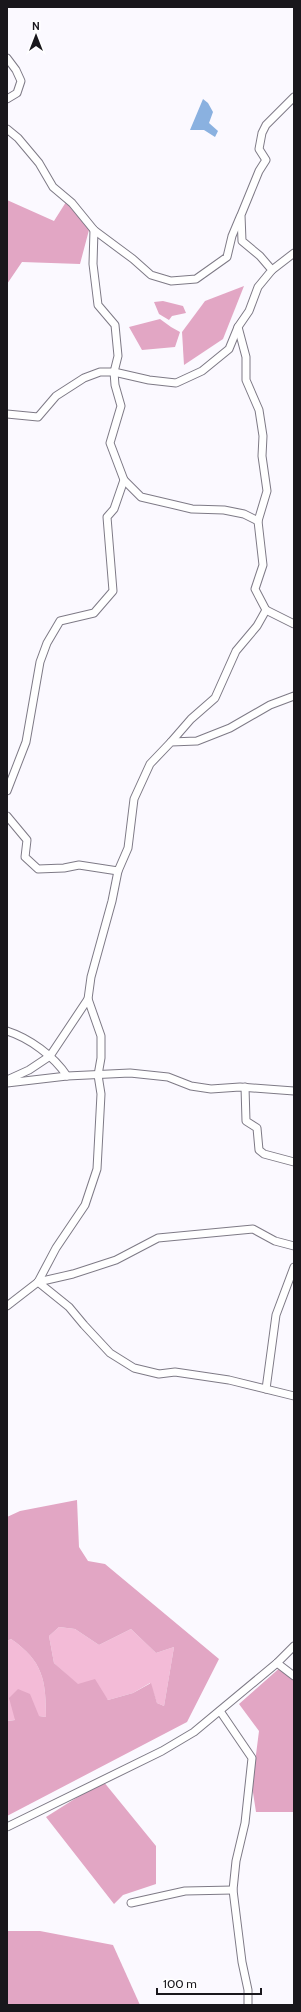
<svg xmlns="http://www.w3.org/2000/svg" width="301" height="2012" font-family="Cabin,sans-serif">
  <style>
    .green { fill: #f3bbd7 }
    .forest { fill: #e2a6c4; fill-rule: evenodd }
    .water { fill: #8ab1e0 }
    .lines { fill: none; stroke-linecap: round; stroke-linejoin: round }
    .street-casing { stroke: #7e7a86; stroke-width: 9 }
    .street { stroke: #fff; stroke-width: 7 }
  </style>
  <rect width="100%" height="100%" fill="#fbf9ff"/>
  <g class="green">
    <path d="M59,1627L75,1629L99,1645L131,1629L156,1653L174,1647L164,1706L157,1703L150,1683L133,1693L108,1700L104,1695L78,1685L54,1663L49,1636Z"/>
    <path d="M11,1639C43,1661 46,1680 46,1717L39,1716L7,1721V1641Z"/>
  </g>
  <g class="forest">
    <path d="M7,200L54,221L66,202L81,211L89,230L80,264L22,262L7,284Z"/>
    <path d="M244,286L223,339L184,365L182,332L205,301Z"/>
    <path d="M163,301L183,306L186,313L172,316L169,320L159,314L154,302Z"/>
    <path d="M160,319L171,327L180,332L175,347L142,350L129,327Z"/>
    <path d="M77,1500L79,1547L88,1561L105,1564L219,1659L187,1722L7,1816V1721L15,1720L9,1698L18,1689L30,1694L39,1716L46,1717C46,1680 43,1661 11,1639L7,1641V1517L20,1511ZM59,1627L75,1629L99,1645L131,1629L156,1653L174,1647L164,1706L157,1703L151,1683L133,1693L108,1700L95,1679L78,1684L54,1663L49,1636Z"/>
    <path d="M283,1665L294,1672V1812H256L252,1786L259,1731L239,1704Z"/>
    <path d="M103,1781L156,1846V1884L123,1895L114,1904L46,1817Z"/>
    <path d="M7,1931H40L113,1945L140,2005H7Z"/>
  </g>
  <path class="water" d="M203,99L208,103L213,112L209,123L218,131L215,137L204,130H190Z"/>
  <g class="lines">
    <defs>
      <g id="street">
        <path d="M7,58L16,70L21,81L17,93L7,99"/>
        <path d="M7,129L18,138L39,163L53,187L72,203L94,230L133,259L151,275L171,281L196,279L227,257L232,236L240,217"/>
        <path d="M272,270L294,253"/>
        <path d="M7,414L38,417L56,396L84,378L100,372H114L149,380L176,383L202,371L229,349L238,327"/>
        <path d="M124,480L141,497L192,509L224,510L244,514L258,521"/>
        <path d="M266,610L294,624"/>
        <path d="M171,742L191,719L215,698L236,651L257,626L266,610L255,589L263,565L258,521L267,491L262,456L263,436L259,410L246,380V357L238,327L249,311L258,287L272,270L260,256L242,241L241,215L259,171L266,160L259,149L262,133L266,125L294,97"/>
        <path d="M7,791L26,742L40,662L47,643L60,621L94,613L113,591L107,517L114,509L124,480L110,443L121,406L115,385L114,372L118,356L115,325L98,305L93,264L94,230"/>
        <path d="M7,816L27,840L25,857L38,869L64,868L79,865L118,871"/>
        <path d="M7,1031C29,1038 54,1056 67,1076"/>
        <path d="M7,1080L29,1070L50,1056L88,999L91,977L112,901L118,871L128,848L134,799L150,764L171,742L197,741L230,728L270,705L294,696"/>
        <path d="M7,1083L67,1076L130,1073L168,1077L191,1086L211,1089L240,1087L294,1091"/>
        <path d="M245,1087L246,1121L257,1128L259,1150L264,1154L294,1162"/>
        <path d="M38,1282L69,1307L84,1325L110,1353L134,1368L159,1374L175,1372L229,1380L294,1396"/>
        <path d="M38,1282L73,1274L116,1260L158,1238L253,1229L275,1241L294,1246"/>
        <path d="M7,1306L38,1282L56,1248L85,1205L97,1169L101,1094L98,1075L101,1058V1036L88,999"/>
        <path d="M266,1389L276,1315L294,1267"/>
        <path d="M277,1663L294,1676"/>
        <path d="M220,1711L252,1758L245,1823L236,1861L233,1890L242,1962L248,1990V2005"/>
        <path d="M7,1827L162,1751L194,1732L277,1663L294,1646"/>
        <path d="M131,1903L185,1891L233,1890"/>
      </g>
    </defs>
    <use href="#street" class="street-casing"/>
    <use href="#street" class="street"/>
  </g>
  <rect width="301" height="2012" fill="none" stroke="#19171c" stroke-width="16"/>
  <g transform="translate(36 36)" stroke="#ffffff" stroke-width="3" paint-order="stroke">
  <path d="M0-3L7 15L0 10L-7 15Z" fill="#19171c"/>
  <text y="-6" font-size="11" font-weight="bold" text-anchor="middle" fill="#19171c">N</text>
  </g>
  <path d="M157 1988v6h104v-6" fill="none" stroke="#19171c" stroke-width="2"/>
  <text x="163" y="1988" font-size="12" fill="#19171c" stroke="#ffffff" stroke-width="3" paint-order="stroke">100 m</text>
</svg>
